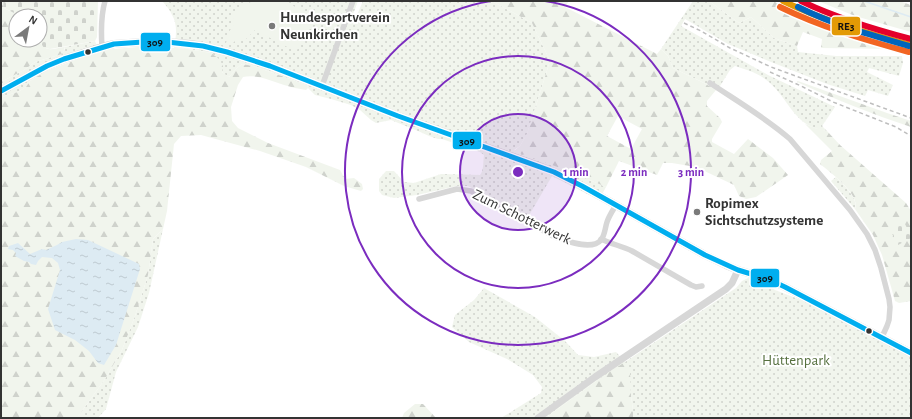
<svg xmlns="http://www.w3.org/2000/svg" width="912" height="419" font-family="'Alegreya Sans',sans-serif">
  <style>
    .grass { fill: url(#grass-dots) }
    .forest { fill: url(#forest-firs); fill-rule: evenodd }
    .cemetery { fill: url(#cemetery-stones) }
    .pitch { fill: #f1f5ed }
    .water { fill: url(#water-ripples) }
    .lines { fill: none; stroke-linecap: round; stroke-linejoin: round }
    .stream { stroke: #ddebf3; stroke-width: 1.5 }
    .minor { stroke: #d7d7d7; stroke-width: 5.5 }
    .tertiary { stroke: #d7d7d7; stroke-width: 7 }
    .secondary { stroke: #d0d0d0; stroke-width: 8 }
    .rail { stroke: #bebebe; stroke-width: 1.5; stroke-dasharray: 4 3; stroke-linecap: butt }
    .bus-1-casing { stroke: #fff; stroke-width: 8 }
    .bus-1 { stroke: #00aeef; stroke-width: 5 }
    .rail-1-casing { stroke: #fff; stroke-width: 9 }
    .rail-2-casing { stroke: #fff; stroke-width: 9 }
    .rail-3-casing { stroke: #fff; stroke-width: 9 }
    .rail-4-casing { stroke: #fff; stroke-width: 9 }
    .rail-1 { stroke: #e39a05; stroke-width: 6 }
    .rail-2 { stroke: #f26522; stroke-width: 6 }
    .rail-3 { stroke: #e4002b; stroke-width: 6 }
    .rail-4 { stroke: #0065bd; stroke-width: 6 }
    .ring { fill: none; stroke: #7b2cbf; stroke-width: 2 }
    .poi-dot { fill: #7a7a7a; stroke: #fff; stroke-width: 1.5 }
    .bus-dot { fill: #333; stroke: #fff; stroke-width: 1.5 }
    .labels { text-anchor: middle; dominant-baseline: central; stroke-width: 4; stroke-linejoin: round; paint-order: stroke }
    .poi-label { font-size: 15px; font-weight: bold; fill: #333; stroke: #fff; text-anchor: start }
    .street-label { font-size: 15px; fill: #333; stroke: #fff }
    .park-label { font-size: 15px; fill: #56703f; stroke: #fff }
    .centre { fill: #7b2cbf; stroke: #fff; stroke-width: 2 }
    .ring-label { font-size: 12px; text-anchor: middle; font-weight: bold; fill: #7b2cbf; stroke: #fff; stroke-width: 4; stroke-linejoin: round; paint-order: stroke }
    .line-badge { stroke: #fff; stroke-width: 1.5 }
    .pale-badge-label { font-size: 11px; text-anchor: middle; font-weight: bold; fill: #111 }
  </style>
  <defs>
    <pattern id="grass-dots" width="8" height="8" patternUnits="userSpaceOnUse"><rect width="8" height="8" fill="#f1f5ed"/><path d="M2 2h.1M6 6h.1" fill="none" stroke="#cfd2cc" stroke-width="1.8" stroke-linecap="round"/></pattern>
    <pattern id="forest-firs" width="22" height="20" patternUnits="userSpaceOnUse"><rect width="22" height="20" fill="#f1f5ed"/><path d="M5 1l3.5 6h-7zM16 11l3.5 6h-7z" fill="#cfd2cc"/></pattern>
    <pattern id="cemetery-stones" width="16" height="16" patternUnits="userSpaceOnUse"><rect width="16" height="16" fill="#f1f5ed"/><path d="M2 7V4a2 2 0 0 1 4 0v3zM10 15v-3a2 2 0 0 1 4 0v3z" fill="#cfd2cc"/></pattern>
    <pattern id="water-ripples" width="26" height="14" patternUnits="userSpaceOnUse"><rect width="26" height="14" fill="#ddebf3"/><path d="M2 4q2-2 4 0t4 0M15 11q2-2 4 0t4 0" fill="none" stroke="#becad1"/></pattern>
  </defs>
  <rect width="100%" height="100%" fill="#fff"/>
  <g class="grass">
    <path d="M162,1H358L352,17L357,15L363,1H492L532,23L550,61L527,134L520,146L514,150L571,172L606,187L599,200L552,176L528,217L468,186H457L417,195L394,198L382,195L379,191V179L386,171H394L404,182L414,183L441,174L480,175C484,171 483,161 484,155L480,152L442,139H438L429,136L418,131L391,120L376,123L371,120L360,110L351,105L331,99L315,95L308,88L307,85L253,66L242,64L237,68L229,77C220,73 216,62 211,53L188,49L174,48C176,37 178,25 172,15C170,10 166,5 162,1Z"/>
    <path d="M693,1H709L739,23L751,17L774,38L797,46L798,52L836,56H902L903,63L899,76L869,68L867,72L893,85L888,96L868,90L865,96L827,84L771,62L728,44L685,19L681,26L768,75L835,107L822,126L827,131C795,127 791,103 771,84C761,74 748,70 735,66L730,70L720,86L716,90L704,83L673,68L668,56L661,49Z"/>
    <path d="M95,41L99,51L63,64L46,71L30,81L26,87L18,92L7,95L1,98V82L24,70L35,62L62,54L65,49L64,47Z"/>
    <path d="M836,177C843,184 859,199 855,209L831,181Z"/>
    <path d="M163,229L149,293L138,327L116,372L106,409L98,418H77L105,379L122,350L135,316L148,275L153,239Z"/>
    <path d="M748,278L767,285L775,290L801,300L911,357V418H633V410L631,396L599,379L545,418H501L541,393L542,387L533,375L507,359L469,342L452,327L455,315L474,300L484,288L535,317L565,341L578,355L594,357L616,352L625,362L736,288L742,281Z"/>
  </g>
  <g class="forest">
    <path d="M1,1H3L4,8L20,16H16V40H39C47,53 50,49 64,47C65,50 64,51 62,54L35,62L24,70L1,82Z"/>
    <path d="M492,1H569L565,7L657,54L661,49L668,56L673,68L704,83L716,90L707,101V106L720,118L722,122L712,139V142L734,154L748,139L773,158L788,175L756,197L746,199L739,196L734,185L696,167L672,163H663L657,175L619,161L606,187L571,172L514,151L520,146L527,134L550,61L532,23ZM618,116L642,129L631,149L607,136Z"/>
    <path d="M709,1H773L821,24L855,35L900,46V48L897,49L821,48L822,39L803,32L797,46L774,38L751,17L739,23Z"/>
    <path d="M818,1H899L911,5V32L855,16Z"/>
    <path d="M151,46L188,49L211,53L219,59L223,66L222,72L226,75L229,77L237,68L242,64L253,66L307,85L308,88L306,90C299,89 291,87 284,85C271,81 257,74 243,77L238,85L231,107L232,121L238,128L268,143L340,170L345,179L354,178L362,184L363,189L361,191L344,186L306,167L260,151L201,135L181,136L174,144L167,211L163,229L153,239L148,275L135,316L122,350L105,379L77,418H1V98L7,95L18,92L26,87L30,81L46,71L80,58L99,51L112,49Z"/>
    <path d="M798,81L887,113L911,121V127C872,114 834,99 797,82Z"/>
    <path d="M805,124L815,128L827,131L840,145L906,203L911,211V301L899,303L895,301L882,255L873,235L855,209C861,195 830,172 820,164L821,160L832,151Z"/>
    <path d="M625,362L630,371L631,396L633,410V418H545L599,379Z"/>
    <path d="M415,404H423L436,418H402L404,413Z"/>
  </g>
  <g class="cemetery">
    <path d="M3,1H98L97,37L95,41L50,49L44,48L39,40H40V16H20L4,8Z"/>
    <path d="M904,222L911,236V238L898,245L890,230Z"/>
  </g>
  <path class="pitch" d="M252,1H285L316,19L297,50H293L255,30L244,41L236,40L232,44L226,43L229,32L235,22L232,17L241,4H248Z"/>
  <path class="water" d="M76,239L88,240L139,264L140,269L116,345L104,365L98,363L89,351L75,340L55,330L48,309L60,270L58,263L52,258L42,257L38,261L36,265L31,264L29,262L24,261L15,256L16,253L13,250L8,249L9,246L18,243L30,254L42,249L46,250L57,245L62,242Z"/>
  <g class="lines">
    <path class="stream" d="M864,1L911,17"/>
    <g class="minor">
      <path d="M102,47C101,32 101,15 105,1"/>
      <path d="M710,83C737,101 766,118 790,139L850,210L867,234L875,250L881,268L889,299L890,307L889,320L887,326L882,337"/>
      <path d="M322,86L353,1"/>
      <path d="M419,199L457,189L471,191L555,237C566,241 592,251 601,240C605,235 605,228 607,222C609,216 613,210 616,205"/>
      <path d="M601,239C611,244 622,246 632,251L691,285L696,287L702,286"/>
    </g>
    <path class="tertiary" d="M538,418L595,377L726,289L732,283L738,270"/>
    <path class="secondary" d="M1,91L47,66L64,59L102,47L114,44L143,42H167L190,44L203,46L227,52L270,66L398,116L536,165L554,172L582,186L705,255L726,265L738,270L768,279L785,287L911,353"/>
    <g class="rail">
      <path d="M684,23L701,31L730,48L771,67L911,118"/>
      <path d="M770,72L801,86L833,102L896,127L911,136"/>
    </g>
    <defs>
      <path id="bus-1" d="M1,91L47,66L64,59L114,44L143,42H167L203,46L227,52L270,66L398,116L554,172L582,186L705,255L738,270L768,279L785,287L911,353"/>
    </defs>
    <use href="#bus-1" class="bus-1-casing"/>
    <use href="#bus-1" class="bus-1"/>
    <defs>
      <path id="rail-1" d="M783,1C824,21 867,33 911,45"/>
      <path id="rail-2" d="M780,7C821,27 865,40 909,52"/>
      <path id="rail-3" d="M801,1C836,18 873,29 911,39"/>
      <path id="rail-4" d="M798,7C834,25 871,35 909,46"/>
    </defs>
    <use href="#rail-1" class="rail-1-casing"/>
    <use href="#rail-2" class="rail-2-casing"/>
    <use href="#rail-3" class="rail-3-casing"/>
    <use href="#rail-4" class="rail-4-casing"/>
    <use href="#rail-1" class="rail-1"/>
    <use href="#rail-2" class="rail-2"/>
    <use href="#rail-3" class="rail-3"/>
    <use href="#rail-4" class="rail-4"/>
  </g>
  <circle cx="518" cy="172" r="58" fill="#7b2cbf" fill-opacity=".12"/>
  <g class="ring">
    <circle cx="518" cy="172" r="58"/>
    <circle cx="518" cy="172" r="116"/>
    <path d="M545 1A173 173 0 1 1 491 1"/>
  </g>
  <g class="poi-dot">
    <circle cx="272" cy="26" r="4"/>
    <circle cx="697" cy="212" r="4"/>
  </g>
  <g class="bus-dot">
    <circle cx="88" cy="52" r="3.5"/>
    <circle cx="869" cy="331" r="3.5"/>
  </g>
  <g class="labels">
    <g class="poi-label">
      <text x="280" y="17">Hundesportverein<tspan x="280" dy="17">Neunkirchen</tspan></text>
      <text x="705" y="203">Ropimex<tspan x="705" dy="17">Sichtschutzsysteme</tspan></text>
    </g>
    <g class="street-label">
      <text transform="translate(522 217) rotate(26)">Zum Schotterwerk</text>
    </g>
    <g class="park-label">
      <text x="796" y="360">Hüttenpark</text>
    </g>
  </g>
  <circle cx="518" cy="172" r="6" class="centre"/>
  <g class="ring-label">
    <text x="576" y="176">1 min</text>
    <text x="634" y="176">2 min</text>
    <text x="691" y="176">3 min</text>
  </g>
  <g class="line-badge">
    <rect x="831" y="16" width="30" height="20" rx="4" fill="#e39a05"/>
    <rect x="140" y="32" width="31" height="20" rx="4" fill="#00aeef"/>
    <rect x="452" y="131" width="30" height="19" rx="4" fill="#00aeef"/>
    <rect x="750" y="268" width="30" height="20" rx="4" fill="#00aeef"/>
  </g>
  <g class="pale-badge-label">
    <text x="846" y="30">RE3</text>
    <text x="155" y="46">309</text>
    <text x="467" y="145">309</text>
    <text x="765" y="282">309</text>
  </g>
  <rect width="912" height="419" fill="none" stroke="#333333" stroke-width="4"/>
  <g transform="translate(28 28) rotate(32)"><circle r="19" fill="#ffffff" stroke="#adadad"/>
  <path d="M0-3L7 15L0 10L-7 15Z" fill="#7a7a7a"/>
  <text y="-6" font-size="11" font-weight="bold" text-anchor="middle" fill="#333333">N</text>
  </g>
</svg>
